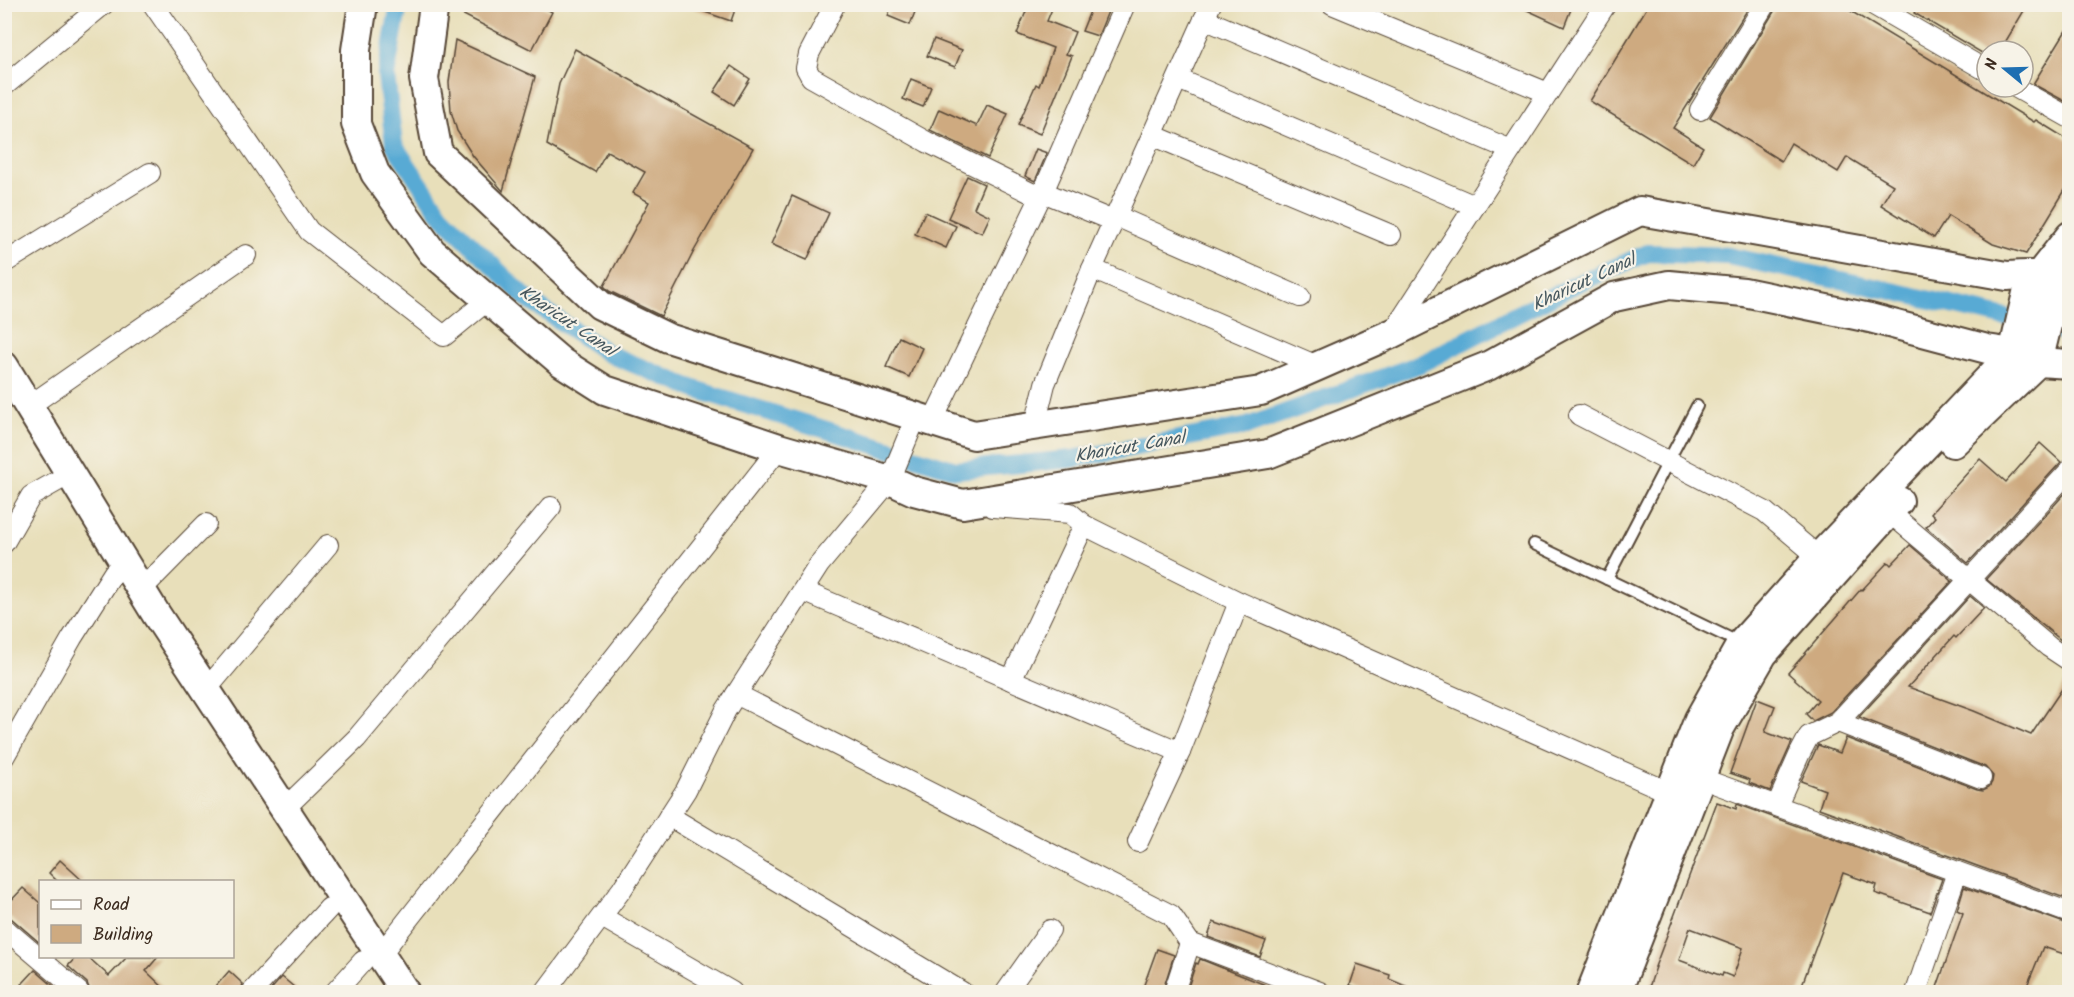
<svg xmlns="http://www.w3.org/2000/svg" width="2074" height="997" font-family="Kalam,sans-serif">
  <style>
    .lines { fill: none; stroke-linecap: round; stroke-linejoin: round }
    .canal { stroke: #59aad4; stroke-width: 18 }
    .building { fill: #ceaa80; fill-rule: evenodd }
    .lane-casing { stroke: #554535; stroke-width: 14 }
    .street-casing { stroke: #554535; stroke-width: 22 }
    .secondary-casing { stroke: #554535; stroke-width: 32 }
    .lane { stroke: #fff; stroke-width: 10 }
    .street { stroke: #fff; stroke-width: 20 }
    .secondary { stroke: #fff; stroke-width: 28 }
    .labels { text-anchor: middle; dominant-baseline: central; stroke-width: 4.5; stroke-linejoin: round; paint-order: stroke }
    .water-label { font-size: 18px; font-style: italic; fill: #46575e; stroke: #f7f3e8 }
  </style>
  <rect width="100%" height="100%" fill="#f7f3e8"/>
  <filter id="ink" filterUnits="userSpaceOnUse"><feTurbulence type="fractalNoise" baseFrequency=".0167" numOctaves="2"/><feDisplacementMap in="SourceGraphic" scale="12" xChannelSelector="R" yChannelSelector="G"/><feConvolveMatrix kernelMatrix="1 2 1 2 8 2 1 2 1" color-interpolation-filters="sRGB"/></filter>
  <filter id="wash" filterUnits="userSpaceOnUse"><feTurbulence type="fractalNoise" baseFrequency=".008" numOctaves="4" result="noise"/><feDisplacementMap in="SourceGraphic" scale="24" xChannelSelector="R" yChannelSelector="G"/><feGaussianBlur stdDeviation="1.35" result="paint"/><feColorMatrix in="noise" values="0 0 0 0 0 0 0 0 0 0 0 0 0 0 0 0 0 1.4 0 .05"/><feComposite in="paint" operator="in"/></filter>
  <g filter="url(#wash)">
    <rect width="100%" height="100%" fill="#e8dfba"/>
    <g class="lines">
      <path class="canal" d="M399,4L386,75L394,145L441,215L527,299L609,354L694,389L956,470L1072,459L1248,426L1420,364L1574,285L1648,253L1728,256L1897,292L2070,333"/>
    </g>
    <g id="blocks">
      <g class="building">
        <path d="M450,4H538L552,12L532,50L450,8Z"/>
        <path d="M690,4H737L731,21L690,7Z"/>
        <path d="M892,4H918L910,25L888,16Z"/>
        <path d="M1029,4H1054L1047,21L1075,32L1066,54L1072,56L1040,134L1018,125L1036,84L1039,86L1053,48L1017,34Z"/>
        <path d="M1093,4H1111L1098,36L1082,31Z"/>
        <path d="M1514,4H1573L1564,27Z"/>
        <path d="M1649,4H1751L1673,128L1703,147L1693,164L1590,101Z"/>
        <path d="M1777,4H1839L2034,122L2036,120L2070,141V182L2026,254L1993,244L1948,216L1934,238L1881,205L1893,185L1847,157L1838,172L1791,143L1781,161L1710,117L1775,10Z"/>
        <path d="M1919,4H2028L2000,51H1987V56L1914,13Z"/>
        <path d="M2070,24V104L2033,84Z"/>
        <path d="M934,39L962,50L955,67L927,56Z"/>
        <path d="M455,40L535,77L503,191L473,156L457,131L451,111L449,82Z"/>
        <path d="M575,49L753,148L694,251L661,316L609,291L604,286L649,202L633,193L645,172L607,151L595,172L547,145L559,84Z"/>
        <path d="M731,66L750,79L734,105L714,92Z"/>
        <path d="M911,79L931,87L923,107L903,99Z"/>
        <path d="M987,105L1008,114L988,158L930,130L939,109L977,126Z"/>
        <path d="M1036,149L1047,153L1035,181L1025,176Z"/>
        <path d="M967,176L984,184L974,208L990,216L982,233L948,218Z"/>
        <path d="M792,196L829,213L807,260L771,244Z"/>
        <path d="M925,212L956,226L946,248L915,234Z"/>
        <path d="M899,337L922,348L909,377L886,367Z"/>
        <path d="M2040,443L2061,462L1968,563L1926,527L1935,517L1931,513L1980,459L2006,482Z"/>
        <path d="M2070,488V642L2067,645L1986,579Z"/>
        <path d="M1910,545L1952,581L1831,712L1813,721L1806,714L1818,700L1788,673L1861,589L1862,590L1888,562L1891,565Z"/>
        <path d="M1970,596L1984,608L1956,638L1954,636L1908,687L1974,711L2031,735L2070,677V900L1819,808L1825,790L1801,781L1818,745L1840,753L1846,738L1977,789L1983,790L1989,787L1992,782L1993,776L1985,767L1859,717Z"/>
        <path d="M1757,699L1775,706L1765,732L1792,742L1770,791L1749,783L1750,780L1730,773Z"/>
        <path d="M1717,802L1736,809L1737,804L1942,879L1930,912L1875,893L1877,885L1843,873L1799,993H1647L1656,967H1655ZM1690,928L1743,948L1733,977L1723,973L1722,976L1679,960Z"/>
        <path d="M60,860L84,882H58L49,873Z"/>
        <path d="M1964,887L2070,925V956L2043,947L2024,993H1935L1963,913L1957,910Z"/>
        <path d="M23,888L40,903V943L12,919L4,916V908Z"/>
        <path d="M1213,922L1266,941L1260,957L1208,937Z"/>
        <path d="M1157,949L1174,955L1162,993H1141Z"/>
        <path d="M76,957H88L109,976L127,957H158L146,971L169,993H91L87,983L68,966Z"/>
        <path d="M1200,959L1278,990V993H1186L1196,963L1198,964Z"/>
        <path d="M1357,964L1390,975L1389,979L1422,993H1371L1350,985Z"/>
        <path d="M35,970L51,984L61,993H30L22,984Z"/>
        <path d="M229,971L243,984L240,993H210Z"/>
        <path d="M282,977L301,993H268Z"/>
      </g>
    </g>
  </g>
  <g filter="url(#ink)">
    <use href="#blocks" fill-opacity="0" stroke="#554535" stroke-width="1.5"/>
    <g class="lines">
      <defs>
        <g id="lane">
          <path d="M1534,544L1740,643"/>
          <path d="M1607,579L1697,406"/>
        </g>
        <g id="street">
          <path d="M153,4L309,231L444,336L488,300"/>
          <path d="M835,4L809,54L806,68L811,77L927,142L1033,194L1043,192L1113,221"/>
          <path d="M1332,4L1548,93"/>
          <path d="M1872,4L1987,71"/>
          <path d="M1204,19L1511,150"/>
          <path d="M1178,79L1475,206"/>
          <path d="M4,86L104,4"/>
          <path d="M2015,87L2070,118"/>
          <path d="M1700,110L1765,4"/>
          <path d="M1152,135L1391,235"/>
          <path d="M1116,216L1300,297"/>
          <path d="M4,263L150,173"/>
          <path d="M1092,269L1317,366"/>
          <path d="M1393,332L1606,4"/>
          <path d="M29,406L246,255"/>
          <path d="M1579,415L1764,511L1827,564"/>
          <path d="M932,422L1043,192L1125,4"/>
          <path d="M1035,425L1045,384L1092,269L1211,4"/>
          <path d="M993,507L1070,513L1084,525L1239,602L1680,797"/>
          <path d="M1889,512L2049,647L2070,661"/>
          <path d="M4,543L31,496L61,479"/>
          <path d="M141,590L206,524"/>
          <path d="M803,591L1180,752"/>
          <path d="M1011,680L1084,525"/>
          <path d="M206,690L328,545"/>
          <path d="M736,694L1171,915L1190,943L1174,992"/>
          <path d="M1838,722L1981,778"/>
          <path d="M4,757L72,638L114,572"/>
          <path d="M1700,778L2070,913"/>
          <path d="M1777,805L1800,753L1809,736L1838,722L2070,470"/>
          <path d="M284,809L357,738L551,507"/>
          <path d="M669,816L962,992"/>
          <path d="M1138,842L1180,752L1239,602"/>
          <path d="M602,917L732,992"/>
          <path d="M4,928L79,992"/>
          <path d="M1190,943L1320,992"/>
          <path d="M380,955L779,448"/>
          <path d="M252,992L329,908"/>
          <path d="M335,992L363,961"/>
          <path d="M545,992L622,889L686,790L726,710L819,565L890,480L916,417"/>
          <path d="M1006,992L1050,930"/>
          <path d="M1916,992L1957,872"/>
        </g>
        <g id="secondary">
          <path d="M363,4L356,50V124L375,173L432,252L561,362L605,390L779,448L890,480L914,491L963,504L1268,454L1488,366L1614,297L1669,285L1744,292L1870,318L1987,349L2013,353L2038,362L2070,364"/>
          <path d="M434,4L424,79L438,153L600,305L668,338L974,435L1261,391L1391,334L1640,211L2007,276C2030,274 2049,273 2070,286"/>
          <path d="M4,366L156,614L405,992"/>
          <path d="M1953,443L2038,362L2055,292L2070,269"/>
          <path d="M1591,992L1699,719L1741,644L1819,557L2013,353L2028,289L2070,236"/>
          <path d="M1617,992L1720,728L1763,654L1899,501"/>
        </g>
      </defs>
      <use href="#lane" class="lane-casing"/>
      <use href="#street" class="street-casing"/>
      <use href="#secondary" class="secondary-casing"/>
      <use href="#lane" class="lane"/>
      <use href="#street" class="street"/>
      <use href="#secondary" class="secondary"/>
    </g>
  </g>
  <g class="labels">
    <g class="water-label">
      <text transform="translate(1584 283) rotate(-25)">Kharicut Canal</text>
      <text transform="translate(567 322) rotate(34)">Kharicut Canal</text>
      <text transform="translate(1130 448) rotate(-10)">Kharicut Canal</text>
    </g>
  </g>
  <rect width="2074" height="997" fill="none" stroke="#f7f3e8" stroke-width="24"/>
  <rect x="39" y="880" width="195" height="78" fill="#f7f3e8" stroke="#aca397" stroke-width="1.5"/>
  <rect x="51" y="900" width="30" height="9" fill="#ffffff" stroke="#aca397" stroke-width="1.5"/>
  <text x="93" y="910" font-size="18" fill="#3b2a1e">Road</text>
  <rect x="51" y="925" width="30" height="18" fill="#ceaa80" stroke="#aca397" stroke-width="1.5"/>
  <text x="93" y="940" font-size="18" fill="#3b2a1e">Building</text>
  <g transform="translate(2005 69) rotate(289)"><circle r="28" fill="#f7f3e8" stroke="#aca397" stroke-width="1.5"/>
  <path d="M0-4.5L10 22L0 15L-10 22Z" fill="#1f6fb2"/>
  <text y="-9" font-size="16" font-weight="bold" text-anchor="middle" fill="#3b2a1e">N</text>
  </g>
</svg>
